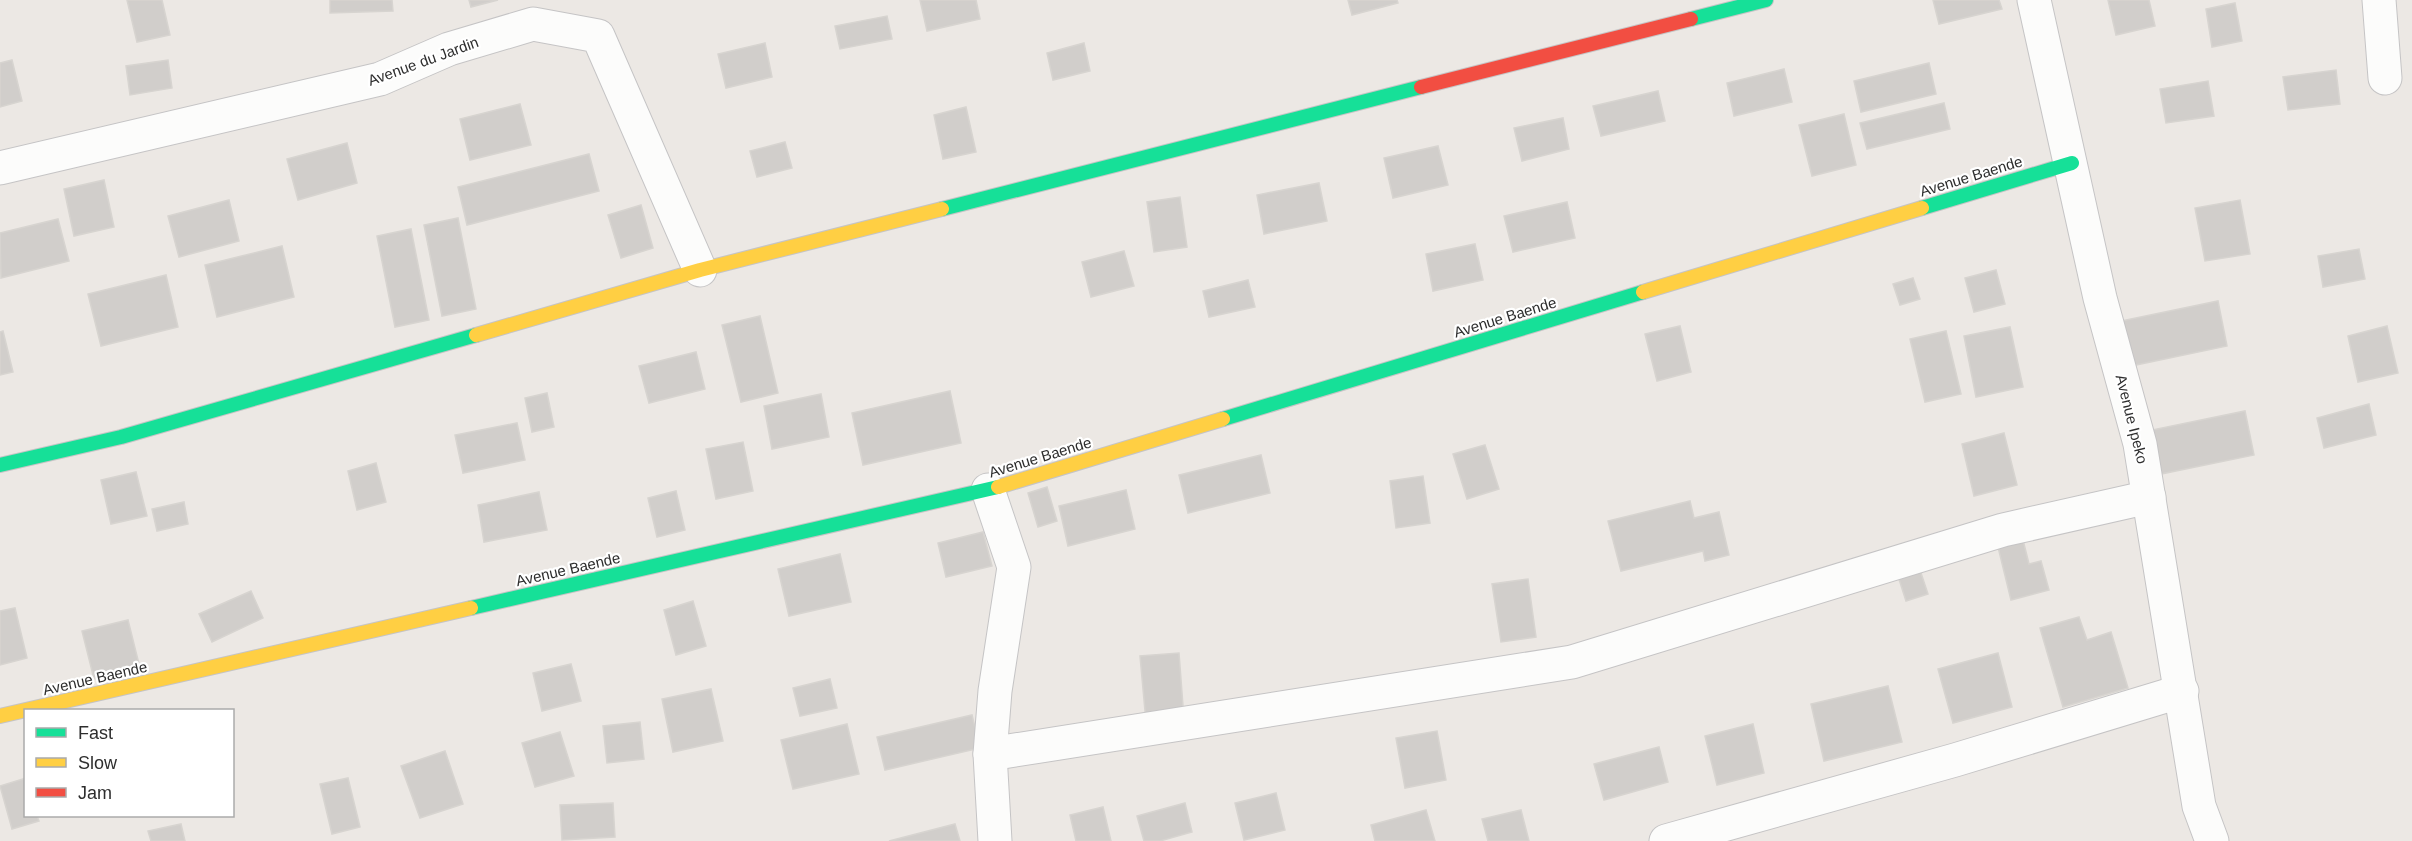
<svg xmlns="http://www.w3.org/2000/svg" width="2412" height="841" font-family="Helvetica,sans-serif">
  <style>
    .building { fill: #d1cecb; stroke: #d7d4d0; stroke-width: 1.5 }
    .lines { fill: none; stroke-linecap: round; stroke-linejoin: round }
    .street-casing { stroke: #c5c4c5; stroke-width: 35 }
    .fast-casing { stroke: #c5c4c5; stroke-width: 16 }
    .slow-casing { stroke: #c5c4c5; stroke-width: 16 }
    .jam-casing { stroke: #c5c4c5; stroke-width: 16 }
    .street { stroke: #fcfcfb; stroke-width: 33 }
    .fast { stroke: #16e098; stroke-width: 14 }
    .slow { stroke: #ffcf43; stroke-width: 14 }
    .jam { stroke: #f24e42; stroke-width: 14 }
    .labels { text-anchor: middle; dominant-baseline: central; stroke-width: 4.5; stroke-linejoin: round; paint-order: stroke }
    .street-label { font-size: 15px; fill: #2e2e2e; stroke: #fff }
  </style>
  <rect width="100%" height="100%" fill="#ece8e4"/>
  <g class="building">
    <path d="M127,0H162L170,35L137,42Z"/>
    <path d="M330,0H392L393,11L330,13Z"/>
    <path d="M469,0H498L471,7Z"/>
    <path d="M920,0H976L980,19L927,31Z"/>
    <path d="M1348,0H1397L1398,3L1352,15Z"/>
    <path d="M1933,0H1999L2002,9L1939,24Z"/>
    <path d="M2108,0H2149L2155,26L2116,35Z"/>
    <path d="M2235,3L2242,41L2212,47L2206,9Z"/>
    <path d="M887,16L892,39L840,49L835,26Z"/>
    <path d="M765,43L772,77L726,88L718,54Z"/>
    <path d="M1084,43L1090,71L1053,80L1047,53Z"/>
    <path d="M12,60L22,101L0,107V63Z"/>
    <path d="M168,60L172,88L130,95L126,66Z"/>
    <path d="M1929,63L1936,94L1861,112L1854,81Z"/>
    <path d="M1784,69L1792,102L1734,116L1727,83Z"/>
    <path d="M2336,70L2340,104L2288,110L2283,77Z"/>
    <path d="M2208,81L2214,116L2166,123L2160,89Z"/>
    <path d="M1658,91L1665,121L1601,136L1593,106Z"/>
    <path d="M1944,103L1950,129L1867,149L1860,123Z"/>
    <path d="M520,104L531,145L470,160L460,119Z"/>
    <path d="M966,107L976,152L943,159L934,115Z"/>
    <path d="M1844,114L1856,165L1812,176L1799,125Z"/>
    <path d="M1563,118L1569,149L1522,161L1514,128Z"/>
    <path d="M785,142L792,168L757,177L750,151Z"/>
    <path d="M347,143L357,183L298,200L287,159Z"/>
    <path d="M1438,146L1448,185L1393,198L1384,158Z"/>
    <path d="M589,154L599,191L467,225L458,187Z"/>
    <path d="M104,180L114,227L74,236L64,189Z"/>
    <path d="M1319,183L1327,221L1264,234L1257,195Z"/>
    <path d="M1180,197L1187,247L1154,252L1147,202Z"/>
    <path d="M229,200L239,241L179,257L168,216Z"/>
    <path d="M2240,200L2250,254L2205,261L2195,208Z"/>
    <path d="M1567,202L1575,238L1513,252L1504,216Z"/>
    <path d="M641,205L653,248L621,258L608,215Z"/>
    <path d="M458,218L476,309L442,316L424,225Z"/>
    <path d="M58,219L69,261L1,278L0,233Z"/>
    <path d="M411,229L429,320L395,327L377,236Z"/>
    <path d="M1475,244L1483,280L1433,291L1426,254Z"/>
    <path d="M282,246L294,297L217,317L205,265Z"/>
    <path d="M2359,249L2365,279L2323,287L2318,256Z"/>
    <path d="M1124,251L1134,286L1091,297L1082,262Z"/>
    <path d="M1996,270L2005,304L1974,312L1965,278Z"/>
    <path d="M166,275L178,327L101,346L88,294Z"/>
    <path d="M1913,278L1920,299L1900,305L1893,284Z"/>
    <path d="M1248,280L1255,307L1209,317L1203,291Z"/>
    <path d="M2218,301L2227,346L2131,366L2121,321Z"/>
    <path d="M760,316L778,393L741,402L722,325Z"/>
    <path d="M1680,326L1691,372L1657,381L1645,334Z"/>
    <path d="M2387,326L2398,373L2358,382L2348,336Z"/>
    <path d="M2010,327L2023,387L1976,397L1964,336Z"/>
    <path d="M3,331L13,372L0,375V332Z"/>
    <path d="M1946,331L1961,394L1925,402L1910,339Z"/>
    <path d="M696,352L705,389L649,403L639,366Z"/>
    <path d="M950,391L961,443L863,465L852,413Z"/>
    <path d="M547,393L554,427L532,432L525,398Z"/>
    <path d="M821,394L829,437L772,449L764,406Z"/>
    <path d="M2369,404L2376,435L2324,448L2317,418Z"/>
    <path d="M2245,411L2254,455L2161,474L2152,430Z"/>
    <path d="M517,423L525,460L463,473L455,435Z"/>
    <path d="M2004,433L2017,485L1974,496L1962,444Z"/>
    <path d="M743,442L753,491L716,499L706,449Z"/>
    <path d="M1485,445L1499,489L1467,499L1453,454Z"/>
    <path d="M1261,455L1270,493L1188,513L1179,475Z"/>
    <path d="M376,463L386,502L357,510L348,471Z"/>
    <path d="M136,472L147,516L111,524L101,480Z"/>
    <path d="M1423,476L1430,523L1396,528L1390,481Z"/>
    <path d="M1047,487L1057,521L1038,527L1028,493Z"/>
    <path d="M1126,490L1135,529L1068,546L1059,506Z"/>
    <path d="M676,491L685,530L657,537L648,498Z"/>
    <path d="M539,492L547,530L484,542L478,505Z"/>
    <path d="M1690,501L1694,518L1719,512L1729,555L1705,561L1703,551L1621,571L1608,521Z"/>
    <path d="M184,502L188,524L157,531L152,509Z"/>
    <path d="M983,532L992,566L946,577L938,543Z"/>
    <path d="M2023,540L2029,564L2041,561L2049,590L2011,600L1998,547Z"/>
    <path d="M840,554L851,602L789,616L778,569Z"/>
    <path d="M1920,570L1928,594L1906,601L1898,576Z"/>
    <path d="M1528,579L1536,637L1501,642L1492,584Z"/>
    <path d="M251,591L263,618L212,642L199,614Z"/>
    <path d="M693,601L706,646L676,655L664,610Z"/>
    <path d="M15,608L27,658L0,665V611Z"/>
    <path d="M2079,617L2087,640L2111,632L2128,688L2063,707L2040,628Z"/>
    <path d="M128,620L140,668L94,679L82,631Z"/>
    <path d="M1179,653L1184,719L1146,722L1140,656Z"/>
    <path d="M1998,653L2012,707L1953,723L1938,669Z"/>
    <path d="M571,664L581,701L542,711L533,673Z"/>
    <path d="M830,679L837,708L800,716L793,688Z"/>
    <path d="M1888,686L1902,742L1824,761L1811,704Z"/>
    <path d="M711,689L723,741L673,752L662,699Z"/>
    <path d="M972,715L980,748L885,770L877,737Z"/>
    <path d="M640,722L644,759L607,763L603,726Z"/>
    <path d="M847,724L859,774L793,789L781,740Z"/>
    <path d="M1753,724L1764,773L1717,785L1705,736Z"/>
    <path d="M1437,731L1446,780L1405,788L1396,738Z"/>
    <path d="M560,732L574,776L535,787L522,743Z"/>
    <path d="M1659,747L1668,782L1604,800L1594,764Z"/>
    <path d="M445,751L463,804L420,818L401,766Z"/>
    <path d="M26,778V816H37L39,821L12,829L0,786Z"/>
    <path d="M348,778L360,827L332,834L320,784Z"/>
    <path d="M1276,793L1285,830L1244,840L1235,803Z"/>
    <path d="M613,803L615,837L562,840L560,805Z"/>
    <path d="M1185,803L1192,832L1160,841H1144L1137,816Z"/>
    <path d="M1103,807L1111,841H1076L1070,815Z"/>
    <path d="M1426,810L1435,841H1375L1371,825Z"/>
    <path d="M1521,810L1529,841H1488L1482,819Z"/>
    <path d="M181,824L185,841H151L148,831Z"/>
    <path d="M955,824L960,841H889Z"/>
  </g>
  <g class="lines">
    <defs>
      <g id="street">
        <path d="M2034,0L2100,298L2140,444L2199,806L2212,841"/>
        <path d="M2379,0L2385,78"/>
        <path d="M0,168L380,79L449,49L533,24L598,36L700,270"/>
        <path d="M988,490L1014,567L995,691L990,754L995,841"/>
        <path d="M990,754L1572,662L2003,530L2149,497"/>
        <path d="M1666,841L1955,760L2182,691"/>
      </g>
      <g id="fast">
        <path d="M1691,19L1766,0"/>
        <path d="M1922,208L2072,163"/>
        <path d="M942,209L1421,87"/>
        <path d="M1223,419L1643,292"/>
        <path d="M0,465L121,437L476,335"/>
        <path d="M471,608L998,487"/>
      </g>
      <g id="slow">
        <path d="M1643,292L1922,208"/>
        <path d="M476,335L700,270L942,209"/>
        <path d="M998,487L1223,419"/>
        <path d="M0,716L471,608"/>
      </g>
      <path id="jam" d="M1421,87L1691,19"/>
    </defs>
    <use href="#street" class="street-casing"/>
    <use href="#fast" class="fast-casing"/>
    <use href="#slow" class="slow-casing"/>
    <use href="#jam" class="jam-casing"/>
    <use href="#street" class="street"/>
    <use href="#fast" class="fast"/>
    <use href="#slow" class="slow"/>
    <use href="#jam" class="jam"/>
  </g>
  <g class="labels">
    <g class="street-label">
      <text transform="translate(423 61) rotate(-20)">Avenue du Jardin</text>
      <text transform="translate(1971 176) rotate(-17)">Avenue Baende</text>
      <text transform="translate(1505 317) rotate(-17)">Avenue Baende</text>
      <text transform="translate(2132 419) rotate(76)">Avenue Ipeko</text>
      <text transform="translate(1040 457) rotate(-17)">Avenue Baende</text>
      <text transform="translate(568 569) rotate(-13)">Avenue Baende</text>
      <text transform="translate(95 678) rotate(-13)">Avenue Baende</text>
    </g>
  </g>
  <rect x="24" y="709" width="210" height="108" fill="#ffffff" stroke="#ababab" stroke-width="1.5"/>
  <rect x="36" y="728" width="30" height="9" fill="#16e098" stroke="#ababab" stroke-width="1.5"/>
  <text x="78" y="739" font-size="18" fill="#2e2e2e">Fast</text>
  <rect x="36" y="758" width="30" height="9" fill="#ffcf43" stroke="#ababab" stroke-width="1.5"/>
  <text x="78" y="769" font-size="18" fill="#2e2e2e">Slow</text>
  <rect x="36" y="788" width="30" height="9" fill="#f24e42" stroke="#ababab" stroke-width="1.5"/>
  <text x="78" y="799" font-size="18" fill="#2e2e2e">Jam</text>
</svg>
